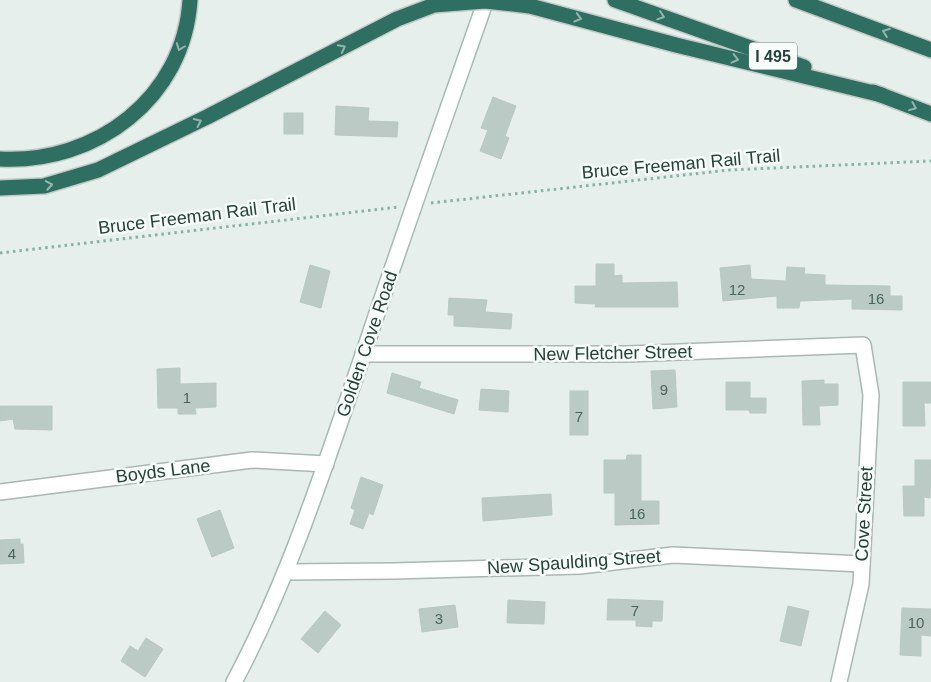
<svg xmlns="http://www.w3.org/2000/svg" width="931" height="682" font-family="Helvetica,sans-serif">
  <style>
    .building { fill: #bbcac4; stroke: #b8c9c2 }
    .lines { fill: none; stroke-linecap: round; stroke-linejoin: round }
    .street-casing { stroke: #a8b8b2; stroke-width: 18 }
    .secondary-casing { stroke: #a4bbb3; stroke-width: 18 }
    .highway-casing { stroke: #c2cac8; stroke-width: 18 }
    .path { stroke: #86b3a5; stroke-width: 3; stroke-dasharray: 2.5 4; stroke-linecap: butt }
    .street { stroke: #fff; stroke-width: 15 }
    .secondary { stroke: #fff; stroke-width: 15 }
    .highway { stroke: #2f6f62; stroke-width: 15 }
    .highway-bridge-casing { stroke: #c2cac8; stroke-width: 18; stroke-linecap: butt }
    .highway-bridge { stroke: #2f6f62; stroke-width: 15 }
    .oneway { stroke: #93b5ae }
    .labels { text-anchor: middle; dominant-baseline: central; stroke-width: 5; stroke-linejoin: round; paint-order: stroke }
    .number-label { font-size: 15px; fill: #4a645c }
    .shield { fill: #f7fbf9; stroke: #637a73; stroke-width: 1 }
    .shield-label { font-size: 16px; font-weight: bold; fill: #24423a }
    .street-label { font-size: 18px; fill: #24423a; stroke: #f7fbf9 }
  </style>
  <rect width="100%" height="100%" fill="#e6efeb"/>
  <g class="building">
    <path d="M493,97L516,106L505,136L509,138L501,159L480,151L488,130L481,128Z"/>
    <path d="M336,106L369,108L368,121L398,122L397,137L335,135Z"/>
    <rect x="284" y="113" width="19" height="21"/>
    <path d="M596,264H614V276L622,275V283L677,282L678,307H595L596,304L575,303V286H596Z"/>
    <path d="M310,265L330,271L321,308L300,302Z"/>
    <path d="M750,265L751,279L786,281L787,267L805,268L804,274L825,275V285L890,286V296H902V310L852,309V299L800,301L799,308H777V296L723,301L720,268Z"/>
    <path d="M449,298L487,300L485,312L512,314L511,329L454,326V315H448Z"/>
    <path d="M180,368V384L216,383V407L195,408L196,414H178V408H158L157,369Z"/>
    <path d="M675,370L677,407L653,409L651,371Z"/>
    <path d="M392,373L421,382L419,388L458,400L454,414L387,393Z"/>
    <path d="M824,380V384H838V405L819,406L820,425H803L802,381Z"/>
    <path d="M726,382H750V398H766V413H750L749,410H726Z"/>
    <path d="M903,382H931V403H924L925,426H903Z"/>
    <path d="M481,389L509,391L508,412L479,410Z"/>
    <rect x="570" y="391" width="18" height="44"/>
    <path d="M0,406H52V430L15,429L13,419L0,421Z"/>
    <path d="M627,455H641V501H659V524L615,525V493H604V460H626Z"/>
    <path d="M915,460H931L930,498L924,497V516H904L903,486H915Z"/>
    <path d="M361,477L383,485L373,515L369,513L363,529L350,524L355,510L351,508Z"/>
    <path d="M551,494L552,515L483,521L482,498Z"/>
    <path d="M220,510L234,548L212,557L197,519Z"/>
    <path d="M20,539V544H23L24,563L0,564V540Z"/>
    <path d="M608,599L663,601L662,621H652V627L636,626V620H607Z"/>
    <path d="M508,600L545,602L544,624L507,623Z"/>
    <path d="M455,605L458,627L422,632L419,609Z"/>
    <path d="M788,606L809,611L801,646L780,641Z"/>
    <path d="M902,608L931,609V636L921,635V656L900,655Z"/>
    <path d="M325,611L341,625L318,653L301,639Z"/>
    <path d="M146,638L163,649L145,677L121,661L130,646L138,651Z"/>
  </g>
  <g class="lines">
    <defs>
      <g id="street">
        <path d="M363,354H628L863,345L871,395L861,584L839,682"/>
        <path d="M0,492L252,460L326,464"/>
        <path d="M286,572L393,571L580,566L673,555L862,564"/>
      </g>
      <path id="secondary" d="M234,682C290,577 325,465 364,352C403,235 445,117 486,0"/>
      <g id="highway">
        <path d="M615,0L804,67"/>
        <path d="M796,0L931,50"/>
        <path d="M530,6L676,45L882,95"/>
        <path d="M873,92L931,114"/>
        <path d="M0,159C96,164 184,98 190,0"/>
        <path d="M0,188L44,186L98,170L207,117L397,19L434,5"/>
      </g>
    </defs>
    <use href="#street" class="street-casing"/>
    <use href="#secondary" class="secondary-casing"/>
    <use href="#highway" class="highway-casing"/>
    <g class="path">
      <path d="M431,203L729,170L931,161"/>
      <path d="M0,253L398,207"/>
    </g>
    <use href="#street" class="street"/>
    <use href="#secondary" class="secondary"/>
    <use href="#highway" class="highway"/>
    <defs>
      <path id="highway-bridge" d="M434,5L485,1L530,6"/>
    </defs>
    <use href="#highway-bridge" class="highway-bridge-casing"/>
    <use href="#highway-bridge" class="highway-bridge"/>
  </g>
  <defs><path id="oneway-chevron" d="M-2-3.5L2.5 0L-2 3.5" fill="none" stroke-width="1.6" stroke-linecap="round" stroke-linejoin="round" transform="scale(1.25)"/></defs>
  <g class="oneway">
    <use href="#oneway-chevron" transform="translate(661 16) rotate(19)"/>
    <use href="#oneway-chevron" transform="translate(578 18) rotate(16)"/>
    <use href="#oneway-chevron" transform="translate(886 32) rotate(-160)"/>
    <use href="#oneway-chevron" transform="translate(180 47) rotate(111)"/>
    <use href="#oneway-chevron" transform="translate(342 48) rotate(-27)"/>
    <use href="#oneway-chevron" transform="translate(735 59) rotate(14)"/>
    <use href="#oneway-chevron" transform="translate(913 107) rotate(22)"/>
    <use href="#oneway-chevron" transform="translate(198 122) rotate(-25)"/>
    <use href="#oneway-chevron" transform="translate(49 185) rotate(-10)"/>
  </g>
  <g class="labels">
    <g class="number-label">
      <text x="737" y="289">12</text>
      <text x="876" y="298">16</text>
      <text x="664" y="389">9</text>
      <text x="187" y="397">1</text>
      <text x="579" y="416">7</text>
      <text x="637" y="513">16</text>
      <text x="12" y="553">4</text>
      <text x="635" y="610">7</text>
      <text x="439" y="618">3</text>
      <text x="916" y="622">10</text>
    </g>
    <rect class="shield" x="749" y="42.5" width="48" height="27" rx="4"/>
    <g class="shield-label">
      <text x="773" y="56">I 495</text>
    </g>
    <g class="street-label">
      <text transform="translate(681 164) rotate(-5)">Bruce Freeman Rail Trail</text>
      <text transform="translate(197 216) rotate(-7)">Bruce Freeman Rail Trail</text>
      <text transform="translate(367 344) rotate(-71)">Golden Cove Road</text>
      <text transform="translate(613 353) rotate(-1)">New Fletcher Street</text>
      <text transform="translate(163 471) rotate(-7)">Boyds Lane</text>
      <text transform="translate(864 514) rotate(-87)">Cove Street</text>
      <text transform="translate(574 562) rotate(-4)">New Spaulding Street</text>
    </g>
  </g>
</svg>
